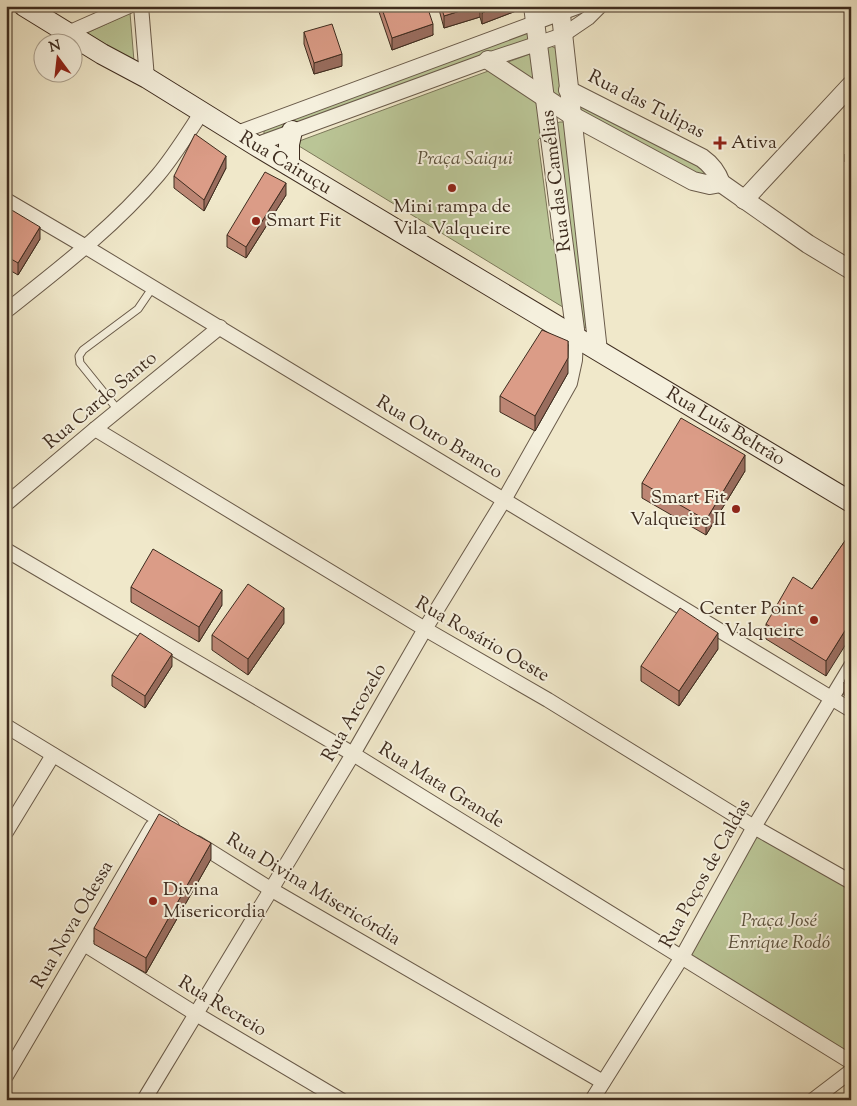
<svg xmlns="http://www.w3.org/2000/svg" width="857" height="1106" font-family="'Sorts Mill Goudy',serif">
  <style>
    .green { fill: #bac596; stroke: #7c785a }
    .lines { fill: none; stroke-linecap: round; stroke-linejoin: round }
    .service-casing { stroke: #6a5b4a; stroke-width: 9 }
    .minor-casing { stroke: #6a5b4a; stroke-width: 16 }
    .tertiary-casing { stroke: #6a5b4a; stroke-width: 20 }
    .secondary-casing { stroke: #3e2c1f; stroke-width: 22 }
    .service { stroke: #f5f0dd; stroke-width: 7 }
    .minor { stroke: #f5f0dd; stroke-width: 14 }
    .tertiary { stroke: #f5f0dd; stroke-width: 18 }
    .secondary { stroke: #f5f0dd; stroke-width: 20 }
    .wall { fill: #bc8674; stroke: #3e2c1f }
    .shaded-wall { fill: #996d5e; stroke: #3e2c1f }
    .building { fill: #db9c87; stroke: #3e2c1f }
    .poi-dot { fill: #8f2418; stroke: #f5f0dd; stroke-width: 2 }
    .labels { text-anchor: middle; dominant-baseline: central; stroke-width: 4; stroke-linejoin: round; paint-order: stroke }
    .street-label { font-size: 19px; fill: #3e2c1f; stroke: #f5f0dd }
    .poi-label { font-size: 19px; fill: #3e2c1f; stroke: #f5f0dd; text-anchor: start }
    .park-label { font-size: 19px; font-style: italic; fill: #5d523d; stroke: #f5f0dd }
  </style>
  <rect width="100%" height="100%" fill="#f0e8ca"/>
  <filter id="stains"><feTurbulence type="fractalNoise" baseFrequency=".004" numOctaves="4"/><feColorMatrix values="0 0 0 0 .2 0 0 0 0 .09 0 0 0 0 .02 0 0 0 .5 -.17"/></filter>
  <radialGradient id="worn" r=".72"><stop offset=".6" stop-color="#630" stop-opacity="0"/><stop offset="1" stop-color="#630" stop-opacity=".3"/></radialGradient>
  <g class="green">
    <path d="M130,13L134,61L87,33Z"/>
    <path d="M526,32L528,33L530,41L264,135V128Z"/>
    <path d="M551,46L557,49L561,94L557,96H553L547,47Z"/>
    <path d="M530,54L534,55L539,86L508,67V62Z"/>
    <path d="M491,70L541,104L544,134L538,140L551,239L558,244L566,309L294,143Z"/>
    <path d="M577,99L706,167L708,175L705,179L578,113Z"/>
    <path d="M560,122H564L589,327L584,328L556,123Z"/>
    <path d="M754,827L851,884V1061L682,957Z"/>
  </g>
  <g class="lines">
    <defs>
      <path id="service" d="M118,410L80,363L79,356L83,350L138,309L153,287"/>
      <g id="minor">
        <path d="M141,6L147,78"/>
        <path d="M68,33L129,6"/>
        <path d="M237,133L580,6"/>
        <path d="M255,145L488,60L563,35L588,18L600,6"/>
        <path d="M6,200L86,247L851,710"/>
        <path d="M6,311C59,269 114,227 158,175C174,156 188,133 202,112"/>
        <path d="M95,429L425,629L548,700L754,827L851,882"/>
        <path d="M6,504L95,429L220,327"/>
        <path d="M6,550L353,754L851,1062"/>
        <path d="M6,726L172,827"/>
        <path d="M6,832L53,755"/>
        <path d="M197,843L272,890L603,1082"/>
        <path d="M84,944L196,1014L341,1100"/>
        <path d="M6,1076L152,827"/>
        <path d="M144,1100L353,754L425,629L504,500L570,383L575,360L576,337"/>
        <path d="M592,1100L682,957L754,827L851,666"/>
        <path d="M813,1100L851,1071"/>
      </g>
      <g id="tertiary">
        <path d="M533,6L563,239L576,337"/>
        <path d="M560,6L598,351"/>
        <path d="M488,60L571,115L693,181L710,185L721,183"/>
        <path d="M568,90L702,158C712,165 717,172 721,183L808,244L851,270"/>
        <path d="M744,200L851,85"/>
      </g>
      <g id="secondary">
        <path id="s1" d="M24,6L102,54L147,78L255,145L851,502"/>
        <path d="M289,165V144L292,131"/>
      </g>
    </defs>
    <use href="#service" class="service-casing"/>
    <use href="#minor" class="minor-casing"/>
    <use href="#tertiary" class="tertiary-casing"/>
    <use href="#secondary" class="secondary-casing"/>
    <use href="#service" class="service"/>
    <use href="#minor" class="minor"/>
    <use href="#tertiary" class="tertiary"/>
    <use href="#secondary" class="secondary"/>
  </g>
  <g class="wall">
    <path d="M377,6H427L433,35L392,50Z"/>
    <path d="M438,6H517L516,11L482,24L480,17L444,28Z"/>
    <path d="M304,32L342,66L314,74L304,44Z"/>
    <path d="M851,149V167L845,162V154Z"/>
    <path d="M226,168L204,211L174,188V176Z"/>
    <path d="M286,195L246,258L227,247V235Z"/>
    <path d="M6,215L40,239L18,275L6,268Z"/>
    <path d="M568,373L535,431L500,412V396Z"/>
    <path d="M745,471L706,535L642,498V483Z"/>
    <path d="M851,532L826,676L766,639V624L812,589Z"/>
    <path d="M131,587L222,605L199,642L131,602Z"/>
    <path d="M284,623L248,675L212,650V635Z"/>
    <path d="M718,649L679,706L641,681V666Z"/>
    <path d="M851,663V699L844,695V683Z"/>
    <path d="M172,666L145,708L112,686V675Z"/>
    <path d="M211,859L146,973L94,944V928Z"/>
  </g>
  <g class="shaded-wall">
    <path d="M476,6H480V17L444,28V16Z"/>
    <path d="M498,6H517L516,11L482,24V13Z"/>
    <path d="M433,24V35L392,50V38Z"/>
    <path d="M342,54V66L314,74V63Z"/>
    <path d="M226,156V168L204,211V200Z"/>
    <path d="M286,183V195L246,258V247Z"/>
    <path d="M40,227V239L18,275V263Z"/>
    <path d="M568,341V373L535,431V416Z"/>
    <path d="M745,455V471L706,535V520Z"/>
    <path d="M222,590V605L199,642V627Z"/>
    <path d="M284,608V623L248,675V659Z"/>
    <path d="M851,621V636L826,676V661Z"/>
    <path d="M718,633V649L679,706V691Z"/>
    <path d="M172,654V666L145,708V696Z"/>
    <path d="M211,843V859L146,973V958Z"/>
  </g>
  <g class="building">
    <path d="M381,6H427L433,24L392,38Z"/>
    <path d="M441,6H476L444,16Z"/>
    <path d="M481,6H498L482,13Z"/>
    <path d="M332,24L342,54L314,63L304,32Z"/>
    <path d="M195,134L226,156L204,200L174,176Z"/>
    <path d="M851,149V160L845,154Z"/>
    <path d="M265,172L286,183L246,247L227,235Z"/>
    <path d="M10,209L40,227L18,263L6,256V215Z"/>
    <path d="M542,330L568,341V358L535,416L500,396Z"/>
    <path d="M681,418L745,455L706,520L642,483Z"/>
    <path d="M851,532V621L826,661L766,624L793,577L812,589Z"/>
    <path d="M153,549L222,590L199,627L131,587Z"/>
    <path d="M248,584L284,608L248,659L212,635Z"/>
    <path d="M680,608L718,633L679,691L641,666Z"/>
    <path d="M140,633L172,654L145,696L112,675Z"/>
    <path d="M851,663V688L844,683Z"/>
    <path d="M159,814L211,843L146,958L94,928Z"/>
  </g>
  <g class="poi-dot">
    <path d="M717.5 135.5h5v5h5v5h-5v5h-5v-5h-5v-5h5z"/>
    <circle cx="452" cy="188" r="5"/>
    <circle cx="256" cy="221" r="5"/>
    <circle cx="736" cy="509" r="5"/>
    <circle cx="814" cy="620" r="5"/>
    <circle cx="153" cy="901" r="5"/>
  </g>
  <g class="labels">
    <g class="street-label">
      <text transform="translate(646 105) rotate(27)">Rua das Tulipas</text>
      <text stroke="none"><textPath href="#s1" startOffset="305">Rua Cairuçu</textPath></text>
      <text transform="translate(557 181) rotate(-97)">Rua das Camélias</text>
      <text transform="translate(101 401) rotate(-40)">Rua Cardo Santo</text>
      <text stroke="none"><textPath href="#s1" startOffset="818">Rua Luís Beltrão</textPath></text>
      <text transform="translate(439 438) rotate(31)">Rua Ouro Branco</text>
      <text transform="translate(482 640) rotate(30)">Rua Rosário Oeste</text>
      <text transform="translate(355 713) rotate(-60)">Rua Arcozelo</text>
      <text transform="translate(441 786) rotate(32)">Rua Mata Grande</text>
      <text transform="translate(706 874) rotate(-61)">Rua Poços de Caldas</text>
      <text transform="translate(313 890) rotate(31)">Rua Divina Misericórdia</text>
      <text transform="translate(73 925) rotate(-60)">Rua Nova Odessa</text>
      <text transform="translate(222 1007) rotate(31)">Rua Recreio</text>
    </g>
    <g class="poi-label">
      <text x="731" y="143">Ativa</text>
      <text x="452" y="207" text-anchor="middle">Mini rampa de<tspan x="452" dy="22">Vila Valqueire</tspan></text>
      <text x="266" y="221">Smart Fit</text>
      <text x="726" y="498" text-anchor="end">Smart Fit<tspan x="726" dy="22">Valqueire II</tspan></text>
      <text x="804" y="609" text-anchor="end">Center Point<tspan x="804" dy="22">Valqueire</tspan></text>
      <text x="163" y="890">Divina<tspan x="163" dy="22">Misericordia</tspan></text>
    </g>
    <g class="park-label">
      <text x="465" y="159">Praça Saiqui</text>
      <text x="779" y="921">Praça José<tspan x="779" dy="22">Enrique Rodó</tspan></text>
    </g>
  </g>
  <rect width="857" height="1106" fill="none" stroke="#f0e8ca" stroke-width="25"/>
  <rect x="8" y="8" width="842" height="1091" fill="none" stroke="#3e2c1f" stroke-width="2.5"/>
  <rect x="12" y="12" width="832" height="1081" fill="none" stroke="#3e2c1f"/>
  <g transform="translate(58 58) rotate(345)"><circle r="24" fill="#f5f0dd" stroke="#aca291"/>
  <path d="M0-4L9 19L0 12L-9 19Z" fill="#8f2418"/>
  <text y="-8" font-size="14" font-weight="bold" text-anchor="middle" fill="#3e2c1f">N</text>
  </g>
  <rect width="100%" height="100%" filter="url(#stains)"/>
  <rect width="100%" height="100%" fill="url(#worn)"/>
</svg>
